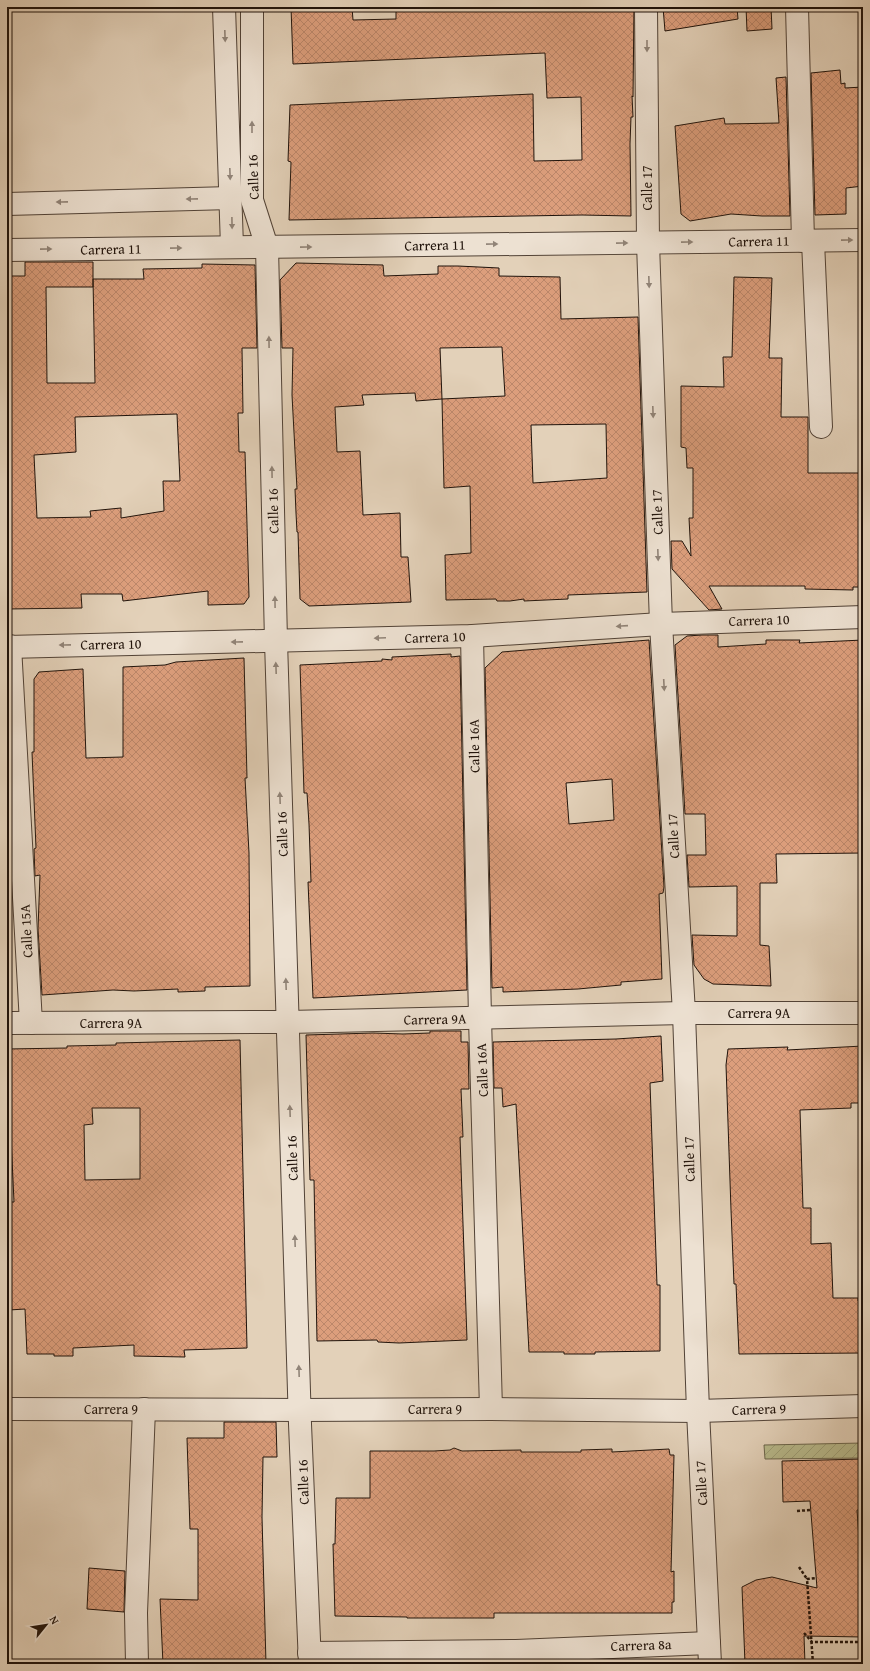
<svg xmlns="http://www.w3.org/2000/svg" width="870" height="1671" font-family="'Gentium Book Plus',serif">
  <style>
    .garden { fill: url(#garden-furrows); stroke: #6c664c }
    .building { fill: url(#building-cross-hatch); stroke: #20130b; fill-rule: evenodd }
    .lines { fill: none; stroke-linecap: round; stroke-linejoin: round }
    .minor-casing { stroke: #514236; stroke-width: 24 }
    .path { stroke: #20130b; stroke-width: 2.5; stroke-dasharray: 3 2; stroke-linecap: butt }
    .minor { stroke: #ede1d2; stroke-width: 22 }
    .oneway { fill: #918478 }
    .labels { text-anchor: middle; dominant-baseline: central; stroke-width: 3; stroke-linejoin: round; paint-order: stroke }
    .street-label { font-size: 14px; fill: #20130b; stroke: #ede1d2 }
  </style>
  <defs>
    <pattern id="garden-furrows" width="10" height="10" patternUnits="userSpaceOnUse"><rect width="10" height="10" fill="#b8ba8c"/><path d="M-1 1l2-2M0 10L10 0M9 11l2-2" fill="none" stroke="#9e9f77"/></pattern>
    <pattern id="building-cross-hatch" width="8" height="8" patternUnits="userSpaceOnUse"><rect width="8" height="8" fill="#dc9e7c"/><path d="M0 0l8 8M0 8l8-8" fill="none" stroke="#bc876a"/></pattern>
  </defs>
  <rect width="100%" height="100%" fill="#e3d1b9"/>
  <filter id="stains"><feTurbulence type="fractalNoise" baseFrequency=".005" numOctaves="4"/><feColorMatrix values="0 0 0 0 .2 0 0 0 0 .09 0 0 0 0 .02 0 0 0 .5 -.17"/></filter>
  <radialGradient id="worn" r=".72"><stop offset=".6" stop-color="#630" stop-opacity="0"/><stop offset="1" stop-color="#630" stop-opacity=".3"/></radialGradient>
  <path class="garden" d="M863,1443V1458L765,1459L764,1445Z"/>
  <g class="building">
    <path d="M291,7H352L353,20L396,19V7H634L633,97L632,96L633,117H631L630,144L631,216L582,215L289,220L291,162L288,161L290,105L533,94L534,161L582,160L581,97L547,98L545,53L293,64Z"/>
    <path d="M663,7H737L738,19L665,31Z"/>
    <path d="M746,7H771L772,29L747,31Z"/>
    <path d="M840,70L841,84L845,83V88L863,87V186L846,188V214L815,215L811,73Z"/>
    <path d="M786,77L790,216H762L731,214L690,221L681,214L675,126L724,118L725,124L779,123L776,78Z"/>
    <path d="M25,262H93V287H46L47,383H95L93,279H144L143,269L202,268V264L255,265L257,348H242L243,413H238L239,452H245L249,597L244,604L208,605V591L123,601L122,594H81L82,608L7,609V276H25ZM177,414L180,481H163L164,511L121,518V508L90,511L91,517L37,518L34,455L76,452L75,417Z"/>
    <path d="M296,263L383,265L384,276L438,274V266H458L499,268V276L560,277L561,319L638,317L647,592L568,595V599L524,601V599L510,601H497L496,599L446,600L445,555L471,553L470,486L444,488L442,399L416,401L415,393L362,395L364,405L335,407L337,452L360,451L363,515L400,513L401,557H408L411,602L309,606L300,599L298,532H297L296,513L295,489H297L292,395L293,348H282L280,280ZM502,347L505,396L442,399L440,348ZM606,424L607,478L533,483L531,425Z"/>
    <path d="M734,277L772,278L769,358H782L781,417H808V473H863V587H853V590L805,589V586H709L722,609L709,610L672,569L671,541H682L691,556L689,518H693V468H687L686,448L681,447V386L724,387L723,357H732Z"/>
    <path d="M702,635H718V647L766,644V640H800L799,643L863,640V853L776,854L777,883H760V945L769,946L771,986L713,984L704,979L694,965L692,935L737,936V886L689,887L687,855H706L705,814H685L675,645L687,636Z"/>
    <path d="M649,640L664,887L663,893L659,894L662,979L621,982V985L578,989L503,992V987L492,988L485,668L502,652ZM612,779L614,820L569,824L566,783Z"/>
    <path d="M451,654V657L460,656L467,990L313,998L308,882H311L309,824L307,793H304L300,665L382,661V659L392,660V657Z"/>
    <path d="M244,658L247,778H245L249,853L250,986L205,987V991L178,992V989L134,991L113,990L42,995L38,929L40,875L35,876L34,849L36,848L32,752H34V679L39,672L83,669L86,758L123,757V667L165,665L176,662Z"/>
    <path d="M7,851H9L11,885L7,886Z"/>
    <path d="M430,1031H461V1042H468L469,1089H461L463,1137H460L467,1340L399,1343L378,1342L377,1340L317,1341L314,1180H310L306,1035L373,1033L403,1034L430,1033Z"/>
    <path d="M661,1036L663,1081L650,1083L657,1285H660V1351L595,1352V1354H564V1352H529L516,1104L503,1107L502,1088H494L493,1042L616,1039Z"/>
    <path d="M240,1040L247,1348L184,1350L185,1357L134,1356V1345L73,1348V1356H54V1354H27L25,1309L9,1310L7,1300V1202H14L11,1137L7,1138V1049L67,1048V1046L116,1045V1043ZM92,1108H140V1179L85,1180L84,1125L93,1124Z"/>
    <path d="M863,1046V1103H851V1108L800,1110L803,1208H811V1244L831,1243L833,1298H858V1301H863V1353L739,1354L736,1284H734L731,1210L726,1065L728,1049L788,1047L787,1050Z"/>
    <path d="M224,1422H276L277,1457H263L262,1517L266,1664H163L160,1599L198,1600V1529H190L187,1438H224Z"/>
    <path d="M454,1448L462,1451L521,1450V1452H581V1450L612,1449V1452L669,1449L670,1455H674L671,1572L674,1571V1602H672V1613H494V1618H407V1617L335,1616L333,1544H335L336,1498H370V1451H434L450,1450Z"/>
    <path d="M863,1459V1510H857L862,1583H863V1637L804,1636L805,1664H745L742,1587L756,1580L772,1577L817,1588L810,1501L783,1502L782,1461Z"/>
    <path d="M89,1568L125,1571L124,1612L87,1609Z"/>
  </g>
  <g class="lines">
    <defs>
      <g id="minor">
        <path d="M224,7L232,247"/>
        <path d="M252,7V200L267,247L276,641L300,1424L310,1664"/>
        <path d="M646,7L648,243L661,624L684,1013L698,1411L710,1664"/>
        <path d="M797,7L803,241"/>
        <path d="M7,204L231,198"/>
        <path d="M813,241L821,427"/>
        <path d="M7,250L863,240"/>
        <path d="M472,636L480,1018L491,1409"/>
        <path d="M10,646L31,1023"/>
        <path d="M7,647L472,636L661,624L863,617"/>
        <path d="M7,1023L288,1022L684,1013H863"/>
        <path d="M7,1409L300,1410L491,1409L698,1411L863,1406"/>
        <path d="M309,1653L516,1651L709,1643"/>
        <path d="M137,1664L136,1613L144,1409"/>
      </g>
    </defs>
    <use href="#minor" class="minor-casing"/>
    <g class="path">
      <path d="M797,1511L810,1510"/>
      <path d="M799,1567L807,1579"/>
      <path d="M804,1633L812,1642H863"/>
      <path d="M813,1664L807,1579L816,1578"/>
    </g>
    <use href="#minor" class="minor"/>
  </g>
  <defs><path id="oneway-solid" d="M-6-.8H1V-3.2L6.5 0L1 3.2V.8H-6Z"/></defs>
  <g class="oneway">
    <use href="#oneway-solid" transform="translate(225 36) rotate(88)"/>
    <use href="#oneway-solid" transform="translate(647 46) rotate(90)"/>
    <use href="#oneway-solid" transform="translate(252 127) rotate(-90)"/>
    <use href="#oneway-solid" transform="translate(230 174) rotate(88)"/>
    <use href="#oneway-solid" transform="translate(192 199) rotate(179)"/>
    <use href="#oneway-solid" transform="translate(62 202) rotate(179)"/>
    <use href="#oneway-solid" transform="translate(232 223) rotate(89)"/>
    <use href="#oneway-solid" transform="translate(847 240) rotate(-1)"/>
    <use href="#oneway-solid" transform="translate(687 242) rotate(-1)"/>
    <use href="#oneway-solid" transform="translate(622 243) rotate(-1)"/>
    <use href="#oneway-solid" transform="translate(492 244) rotate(-1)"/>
    <use href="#oneway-solid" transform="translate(306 247) rotate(-1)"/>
    <use href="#oneway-solid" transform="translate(176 248) rotate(-1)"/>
    <use href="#oneway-solid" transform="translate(46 249) rotate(-1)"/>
    <use href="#oneway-solid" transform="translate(649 282) rotate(88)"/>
    <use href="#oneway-solid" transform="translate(269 342) rotate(-91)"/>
    <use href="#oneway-solid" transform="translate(653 412) rotate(88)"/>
    <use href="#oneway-solid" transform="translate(272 472) rotate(-91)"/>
    <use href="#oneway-solid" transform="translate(658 555) rotate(88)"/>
    <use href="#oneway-solid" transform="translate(275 602) rotate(-91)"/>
    <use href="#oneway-solid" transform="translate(622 626) rotate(176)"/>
    <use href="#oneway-solid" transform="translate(380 638) rotate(178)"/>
    <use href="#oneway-solid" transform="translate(237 642) rotate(179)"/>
    <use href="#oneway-solid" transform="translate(65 645) rotate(179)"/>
    <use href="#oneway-solid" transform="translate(276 668) rotate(-92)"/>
    <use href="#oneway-solid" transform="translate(664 685) rotate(87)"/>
    <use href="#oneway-solid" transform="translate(280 798) rotate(-92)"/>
    <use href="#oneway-solid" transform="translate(286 984) rotate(-92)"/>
    <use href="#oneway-solid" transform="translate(290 1111) rotate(-92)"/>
    <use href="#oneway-solid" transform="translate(295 1241) rotate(-92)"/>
    <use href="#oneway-solid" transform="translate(299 1371) rotate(-92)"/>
  </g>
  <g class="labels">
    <g class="street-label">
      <text transform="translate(253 177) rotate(-92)">Calle 16</text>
      <text transform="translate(647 188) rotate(-90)">Calle 17</text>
      <text transform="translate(759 241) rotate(-1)">Carrera 11</text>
      <text transform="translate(435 245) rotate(-1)">Carrera 11</text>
      <text transform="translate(111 249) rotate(-1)">Carrera 11</text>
      <text transform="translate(273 511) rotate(-91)">Calle 16</text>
      <text transform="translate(657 512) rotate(-92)">Calle 17</text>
      <text transform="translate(759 620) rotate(-2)">Carrera 10</text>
      <text transform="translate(435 637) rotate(-2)">Carrera 10</text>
      <text transform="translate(111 644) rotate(-1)">Carrera 10</text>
      <text transform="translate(474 746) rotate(-91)">Calle 16A</text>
      <text transform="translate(282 834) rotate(-92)">Calle 16</text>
      <text transform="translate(673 836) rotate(-93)">Calle 17</text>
      <text transform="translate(26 931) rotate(-93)">Calle 15A</text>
      <text x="759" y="1013">Carrera 9A</text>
      <text transform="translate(435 1019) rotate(-1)">Carrera 9A</text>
      <text x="111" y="1023">Carrera 9A</text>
      <text transform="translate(482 1070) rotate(-92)">Calle 16A</text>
      <text transform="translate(292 1158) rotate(-92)">Calle 16</text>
      <text transform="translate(689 1159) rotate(-92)">Calle 17</text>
      <text x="111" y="1409">Carrera 9</text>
      <text x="435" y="1409">Carrera 9</text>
      <text transform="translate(759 1409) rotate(-2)">Carrera 9</text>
      <text transform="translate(303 1482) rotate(-92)">Calle 16</text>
      <text transform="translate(701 1483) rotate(-93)">Calle 17</text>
      <text transform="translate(641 1645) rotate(-2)">Carrera 8a</text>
    </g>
  </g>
  <rect width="870" height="1671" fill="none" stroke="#e3d1b9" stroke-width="24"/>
  <rect x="8" y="8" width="854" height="1655" fill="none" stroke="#20130b" stroke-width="2"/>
  <rect x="12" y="12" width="846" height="1647" fill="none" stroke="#20130b"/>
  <g transform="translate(46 1625) rotate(60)" stroke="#ede1d2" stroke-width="3" paint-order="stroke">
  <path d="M0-3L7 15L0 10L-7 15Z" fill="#20130b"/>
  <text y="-6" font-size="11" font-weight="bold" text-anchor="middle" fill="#20130b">N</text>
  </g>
  <rect width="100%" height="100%" filter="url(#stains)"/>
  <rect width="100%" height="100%" fill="url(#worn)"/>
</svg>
